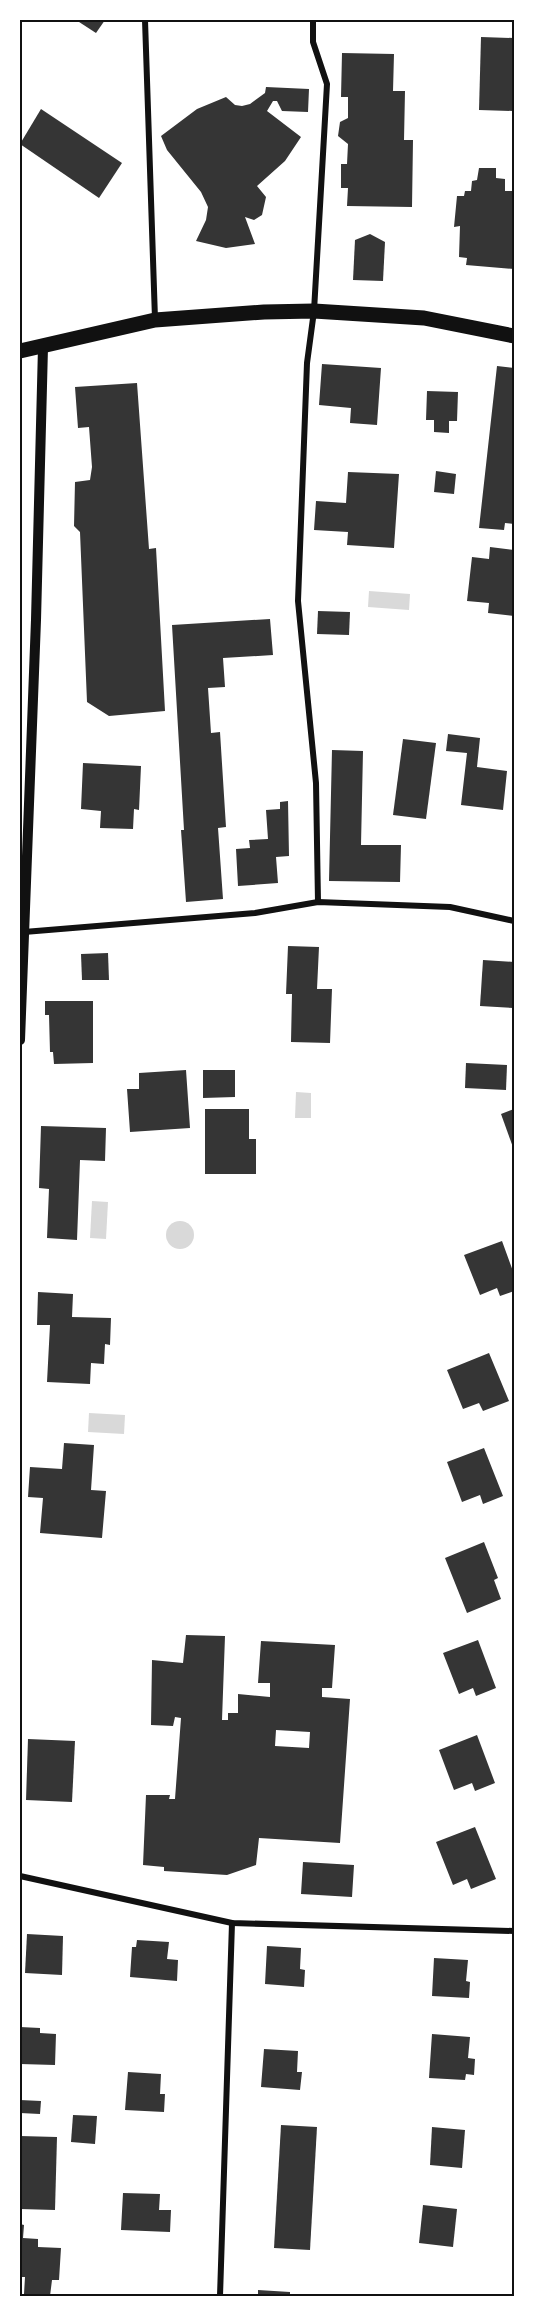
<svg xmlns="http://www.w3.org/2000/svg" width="534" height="2316" font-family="'DM Sans',sans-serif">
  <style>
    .water { fill: #d9d9d9 }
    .building { fill: #353535; fill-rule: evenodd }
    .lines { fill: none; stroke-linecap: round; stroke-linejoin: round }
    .minor { stroke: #111; stroke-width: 6 }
    .tertiary { stroke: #111; stroke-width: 10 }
    .primary { stroke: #111; stroke-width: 15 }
    .neatline { fill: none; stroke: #111; stroke-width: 2 }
  </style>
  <rect width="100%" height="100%" fill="#fff"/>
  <g class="water">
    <path d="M369,591L410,594L409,610L368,607Z"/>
    <path d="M296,1092L311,1093V1118H295Z"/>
    <path d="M92,1201L108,1202L106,1239L90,1238Z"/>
    <circle cx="180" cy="1235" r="14"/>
    <path d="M89,1413L125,1415L124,1434L88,1432Z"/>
  </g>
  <g class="building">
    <path d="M76,20H105L96,33Z"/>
    <path d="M481,37L514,38L513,111L479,110Z"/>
    <path d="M342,53L394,54L393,91H405L404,140H413L412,207L347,206L348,188H341V164H347L348,144L338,136L340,122L348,118V97H341Z"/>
    <path d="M266,87L309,89L308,112L282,111L277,101H273L267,111L301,137L285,161L257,186L266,197L262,215L254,220L245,217L255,244L226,248L196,241L206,220L208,207L201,192L167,150L161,136L197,109L226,97L235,105L242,106L250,104L265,93Z"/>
    <path d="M41,109L122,163L99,198L20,144Z"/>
    <path d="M479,168H496V178L505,179V191H513L512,236L514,237V269L466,265L467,258L459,257L460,226L454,227L457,196H464L465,191H471L472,181L477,180Z"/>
    <path d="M370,234L385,242L383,281L353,280L355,240Z"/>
    <path d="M322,364L381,368L377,425L350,423L351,408L319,405Z"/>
    <path d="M497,366L514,368V524L505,523L504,530L479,528Z"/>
    <path d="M137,383L149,549L156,548L165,711L109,716L87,702L80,532L74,526L75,482L90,480L92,467L89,427L78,428L75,387Z"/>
    <path d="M427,391L458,392L457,421H449V433L434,432V420H426Z"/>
    <path d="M436,471L456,474L454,494L434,492Z"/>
    <path d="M348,472L399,474L394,548L347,545L348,532L314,530L316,501L346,503Z"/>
    <path d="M490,547L514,550V616L488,613L489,603L467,601L472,557L489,559Z"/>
    <path d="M318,611L350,612L349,635L317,634Z"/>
    <path d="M270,619L273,655L223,658L225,687L208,688L211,733L220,732L226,827L218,828L223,899L186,902L181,830H184L172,625Z"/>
    <path d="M448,734L480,738L477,767L507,771L503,810L461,805L467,753L446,751Z"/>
    <path d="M403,739L436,743L426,819L393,815Z"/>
    <path d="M332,750L363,751L361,845H401L400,882L329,881Z"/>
    <path d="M83,763L141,766L139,810L134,809L133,829L100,828L101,811L81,809Z"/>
    <path d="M288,801L289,856L276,857L278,883L238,886L236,849L250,848L249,840L268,839L266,810L280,809V802Z"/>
    <path d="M288,946L319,947L317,989H332L330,1043L291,1042L292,994H286Z"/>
    <path d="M108,953L109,980H82L81,954Z"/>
    <path d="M483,960L514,962V1008L480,1006Z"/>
    <path d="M45,1001H93V1063L54,1064L53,1052H50L49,1015H45Z"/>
    <path d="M466,1063L507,1065L506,1090L465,1088Z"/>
    <path d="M186,1070L190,1128L130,1132L127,1089H139V1073Z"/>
    <path d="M203,1070H235V1097L203,1098Z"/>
    <path d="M205,1109H249V1139H256V1174H205Z"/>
    <path d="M514,1109V1150L501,1114Z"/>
    <path d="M41,1126L106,1128L105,1161L80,1160L77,1240L47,1238L49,1189L39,1188Z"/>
    <path d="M502,1241L514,1274V1291L500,1296L497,1288L480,1295L464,1255Z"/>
    <path d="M38,1292L73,1294L72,1317L111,1318L110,1345L105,1344L104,1364L91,1363L90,1384L47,1382L50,1325H37Z"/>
    <path d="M489,1353L509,1401L483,1411L479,1403L463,1409L447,1370Z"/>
    <path d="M64,1443L94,1445L91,1490L106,1491L102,1538L40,1533L43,1498L28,1497L30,1467L62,1469Z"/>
    <path d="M484,1448L503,1496L483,1504L480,1495L462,1502L447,1462Z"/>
    <path d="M484,1542L498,1578L494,1580L501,1599L467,1613L445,1558Z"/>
    <path d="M186,1635L225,1636L222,1720H228V1713H238V1694L270,1697V1683H258L261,1641L335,1645L332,1688H322V1697L350,1699L340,1843L259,1838L256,1865L227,1875L164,1871V1867L143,1865L146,1795H170L169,1799H175L181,1718L175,1717L173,1726L151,1725L152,1660L183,1663ZM276,1730L310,1732L309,1748L275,1746Z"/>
    <path d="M478,1640L496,1688L476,1696L473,1688L459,1694L443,1653Z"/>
    <path d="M477,1735L495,1783L475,1791L472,1783L454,1790L439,1750Z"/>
    <path d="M28,1739L75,1741L72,1802L26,1800Z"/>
    <path d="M475,1827L496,1879L471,1889L467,1879L453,1885L436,1842Z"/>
    <path d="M303,1862L354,1865L352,1897L301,1894Z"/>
    <path d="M27,1934L63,1936L62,1975L25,1973Z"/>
    <path d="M137,1940L169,1942L167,1959L178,1960L177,1981L130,1977L132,1947H136Z"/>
    <path d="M267,1946L301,1948L300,1969L305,1970L304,1987L265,1984Z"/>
    <path d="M434,1958L468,1960L466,1981L470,1982L469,1998L432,1996Z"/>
    <path d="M20,2027L40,2028V2033L56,2034L55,2065L20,2064Z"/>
    <path d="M432,2034L470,2037L468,2058L475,2059L474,2075L466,2074L465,2080L429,2078Z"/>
    <path d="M264,2049L298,2051L297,2072H302L300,2090L261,2087Z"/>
    <path d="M128,2072L161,2074L160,2094H165L164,2112L125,2110Z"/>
    <path d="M20,2100L41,2101L40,2114L20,2113Z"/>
    <path d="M73,2115L97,2116L95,2144L71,2142Z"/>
    <path d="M281,2125L317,2127L310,2250L274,2248Z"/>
    <path d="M432,2127L465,2130L462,2168L430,2165Z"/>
    <path d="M20,2136L57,2137L55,2210L20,2209Z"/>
    <path d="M123,2193L160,2194L159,2210H171L170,2232L121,2230Z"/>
    <path d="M423,2205L457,2209L453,2247L419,2243Z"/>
    <path d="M20,2224L24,2225L23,2238L38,2239V2247L61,2248L59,2280H52L50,2296L24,2294L25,2277H20Z"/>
    <path d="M258,2290L290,2292V2296H258Z"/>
  </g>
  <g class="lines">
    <g class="minor">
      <path d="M145,20L155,319"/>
      <path d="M313,20V42L327,84L314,311L307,363L298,601L316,783L318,902"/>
      <path d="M24,932L255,913L318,902L450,907L514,921"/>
      <path d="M20,1876L232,1923L514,1931"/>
      <path d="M220,2296L232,1923"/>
    </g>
    <path class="tertiary" d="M20,1040L36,620L43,347"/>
    <path class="primary" d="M20,351L155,320L264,312L314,311L424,318L514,336"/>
  </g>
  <rect width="534" height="2316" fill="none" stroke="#ffffff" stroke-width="42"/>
  <rect x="21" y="21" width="492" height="2274" class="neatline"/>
</svg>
